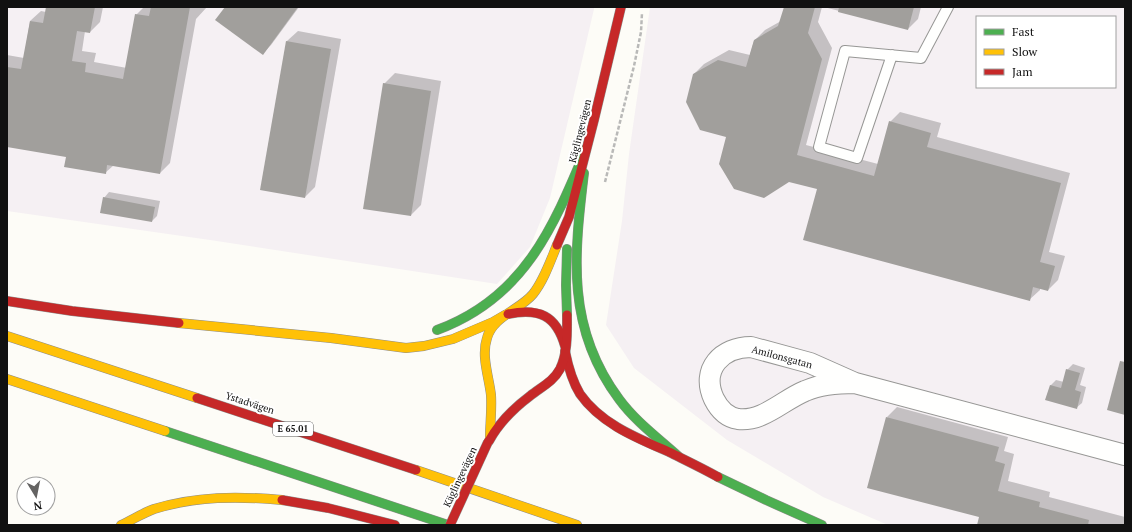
<svg xmlns="http://www.w3.org/2000/svg" width="1132" height="532" font-family="'PT Serif',serif">
  <style>
    .industrial { fill: #f5f0f3; fill-rule: evenodd }
    .shadow { fill: #0003 }
    .building { fill: #a19f9c }
    .lines { fill: none; stroke-linecap: round; stroke-linejoin: round }
    .lane-casing { stroke: #979795; stroke-width: 12 }
    .street-casing { stroke: #979795; stroke-width: 22 }
    .fast-casing { stroke: #8e8d8b; stroke-width: 10 }
    .slow-casing { stroke: #8e8d8b; stroke-width: 10 }
    .jam-casing { stroke: #8e8d8b; stroke-width: 10 }
    .path { stroke: #b9b9b8; stroke-width: 2.5; stroke-dasharray: 4 2; stroke-linecap: butt }
    .lane { stroke: #fffffe; stroke-width: 10 }
    .street { stroke: #fffffe; stroke-width: 20 }
    .fast { stroke: #4caf50; stroke-width: 9 }
    .slow { stroke: #ffc107; stroke-width: 9 }
    .jam { stroke: #c62828; stroke-width: 9 }
    .jam-bridge-casing { stroke: #8e8d8b; stroke-width: 10; stroke-linecap: butt }
    .jam-bridge { stroke: #c62828; stroke-width: 9 }
    .labels { text-anchor: middle; dominant-baseline: central; stroke-width: 4; stroke-linejoin: round; paint-order: stroke }
    .shield { fill: #fff; stroke: #585858; stroke-width: 1 }
    .shield-label { font-size: 9px; font-weight: bold; fill: #111 }
    .street-label { font-size: 10px; fill: #111; stroke: #fff }
  </style>
  <rect width="100%" height="100%" fill="#fdfcf7"/>
  <g class="industrial">
    <path d="M7,7H594V9L550,198L530,247L497,284L210,240L7,211Z"/>
    <path d="M650,7H1125V525H888L823,497L727,440L634,368L606,325L622,221L629,154ZM977,17H1115V87H977Z"/>
  </g>
  <g class="shadow">
    <path d="M47,7H103L100,22L90,32L85,31L82,51L96,53L94,62L127,68L136,15L144,7H207L196,19L170,163L160,173L114,165L105,173L67,156L7,146V55L24,58L30,21L41,11L46,12Z"/>
    <path d="M226,7H299L271,45L263,53Z"/>
    <path d="M785,7H822L818,22L832,48L806,145L878,164L890,122L900,112L941,123L937,137L1070,173L1049,252L1065,256L1058,280L1048,290L1040,288V290L1029,300L818,188L727,136L694,74L704,64L729,50L750,55L754,41L765,30L781,21Z"/>
    <path d="M824,7H921L918,19L908,29Z"/>
    <path d="M298,31L341,39L315,187L305,197L287,41Z"/>
    <path d="M395,73L441,81L421,205L411,215L384,84Z"/>
    <path d="M109,192L160,201L157,216L152,221L104,198Z"/>
    <path d="M1073,364L1085,368L1080,385L1086,387L1082,403L1076,408L1046,399L1051,385L1056,380L1064,382L1067,370Z"/>
    <path d="M897,407L1008,437L1004,451L1014,454L1008,481L1050,492L1049,497L1125,517V525H988L887,417Z"/>
  </g>
  <g class="building">
    <path d="M46,7H95L90,33L77,31L72,61L86,63L85,72L123,79L135,14L149,16L151,7H190L160,174L107,165L106,174L64,167L66,157L7,147V67L21,69L30,21L43,23Z"/>
    <path d="M225,7H298L263,55L215,20Z"/>
    <path d="M784,7H815L808,33L822,59L797,155L874,176L889,121L931,133L927,147L1061,183L1040,262L1055,266L1048,291L1033,287L1030,301L803,240L817,189L789,182L764,198L734,189L719,164L726,137L700,130L686,102L693,74L718,60L746,67L754,40L778,26Z"/>
    <path d="M839,7H914L908,30L838,12Z"/>
    <path d="M286,41L331,49L305,198L260,190Z"/>
    <path d="M383,83L431,91L411,216L363,209Z"/>
    <path d="M103,197L155,207L152,222L100,213Z"/>
    <path d="M1120,361L1125,362V415L1107,410Z"/>
    <path d="M1066,369L1080,373L1075,390L1081,392L1077,409L1045,400L1050,385L1061,388Z"/>
    <path d="M886,417L999,447L995,461L1005,464L998,491L1040,502L1039,507L1089,520L1088,525H977L979,517L867,488Z"/>
  </g>
  <g class="lines">
    <defs>
      <path id="lane" d="M892,55L857,158L819,147L845,51L921,58L948,7"/>
      <path id="street" d="M855,383C837,383 821,384 805,391C783,400 763,422 738,419C726,417 719,409 714,399C700,369 722,347 751,347L810,363L855,383L1125,455"/>
      <g id="fast">
        <path d="M584,173C574,256 566,328 619,399C635,421 658,438 678,456"/>
        <path d="M567,315L566,285L567,249"/>
        <path d="M437,330C524,298 553,228 586,149"/>
        <path d="M165,431L448,525"/>
        <path d="M718,477L766,500L822,525"/>
      </g>
      <g id="slow">
        <path d="M179,323L331,338L406,348L424,346L453,339L493,322L505,315"/>
        <path d="M7,336L197,398"/>
        <path d="M7,379L165,431"/>
        <path d="M490,438C490,424 492,409 491,395C489,377 481,356 487,338C493,316 520,310 533,294C544,280 550,262 557,245"/>
        <path d="M416,470L577,525"/>
        <path d="M121,525C132,520 143,513 154,509C196,496 238,496 282,500"/>
      </g>
      <g id="jam">
        <path d="M557,245L569,217L594,120L621,7"/>
        <path d="M7,301L72,311L179,323"/>
        <path d="M508,314C539,308 556,315 565,346"/>
        <path d="M565,351C568,366 572,381 580,394C601,424 637,438 669,452C685,460 702,468 718,477"/>
        <path d="M197,398L416,470"/>
        <path d="M489,441C499,423 514,408 530,396C541,387 553,382 560,369C568,353 567,332 567,315"/>
        <path d="M282,500L328,508L395,525"/>
      </g>
    </defs>
    <use href="#lane" class="lane-casing"/>
    <use href="#street" class="street-casing"/>
    <use href="#fast" class="fast-casing"/>
    <use href="#slow" class="slow-casing"/>
    <use href="#jam" class="jam-casing"/>
    <path class="path" d="M605,182L634,66L641,32L642,13"/>
    <use href="#lane" class="lane"/>
    <use href="#street" class="street"/>
    <use href="#fast" class="fast"/>
    <use href="#slow" class="slow"/>
    <use href="#jam" class="jam"/>
    <defs>
      <path id="jam-bridge" d="M450,525L488,442"/>
    </defs>
    <use href="#jam-bridge" class="jam-bridge-casing"/>
    <use href="#jam-bridge" class="jam-bridge"/>
  </g>
  <g class="labels">
    <rect class="shield" x="273" y="422" width="40" height="14" rx="3"/>
    <g class="shield-label">
      <text x="293" y="429">E 65.01</text>
    </g>
    <g class="street-label">
      <text transform="translate(580 131) rotate(-76)">Käglingevägen</text>
      <text transform="translate(782 357) rotate(15)">Amilonsgatan</text>
      <text transform="translate(250 403) rotate(18)">Ystadvägen</text>
      <text transform="translate(460 477) rotate(-65)">Käglingevägen</text>
    </g>
  </g>
  <rect width="1132" height="532" fill="none" stroke="#111111" stroke-width="16"/>
  <rect x="976" y="16" width="140" height="72" fill="#ffffff" stroke="#a0a0a0"/>
  <rect x="984" y="29" width="20" height="6" fill="#4caf50" stroke="#a0a0a0"/>
  <text x="1012" y="36" font-size="12" fill="#111111">Fast</text>
  <rect x="984" y="49" width="20" height="6" fill="#ffc107" stroke="#a0a0a0"/>
  <text x="1012" y="56" font-size="12" fill="#111111">Slow</text>
  <rect x="984" y="69" width="20" height="6" fill="#c62828" stroke="#a0a0a0"/>
  <text x="1012" y="76" font-size="12" fill="#111111">Jam</text>
  <g transform="translate(36 496) rotate(170)"><circle r="19" fill="#ffffff" stroke="#a0a0a0"/>
  <path d="M0-3L7 15L0 10L-7 15Z" fill="#646362"/>
  <text y="-6" font-size="11" font-weight="bold" text-anchor="middle" fill="#111111">N</text>
  </g>
</svg>
